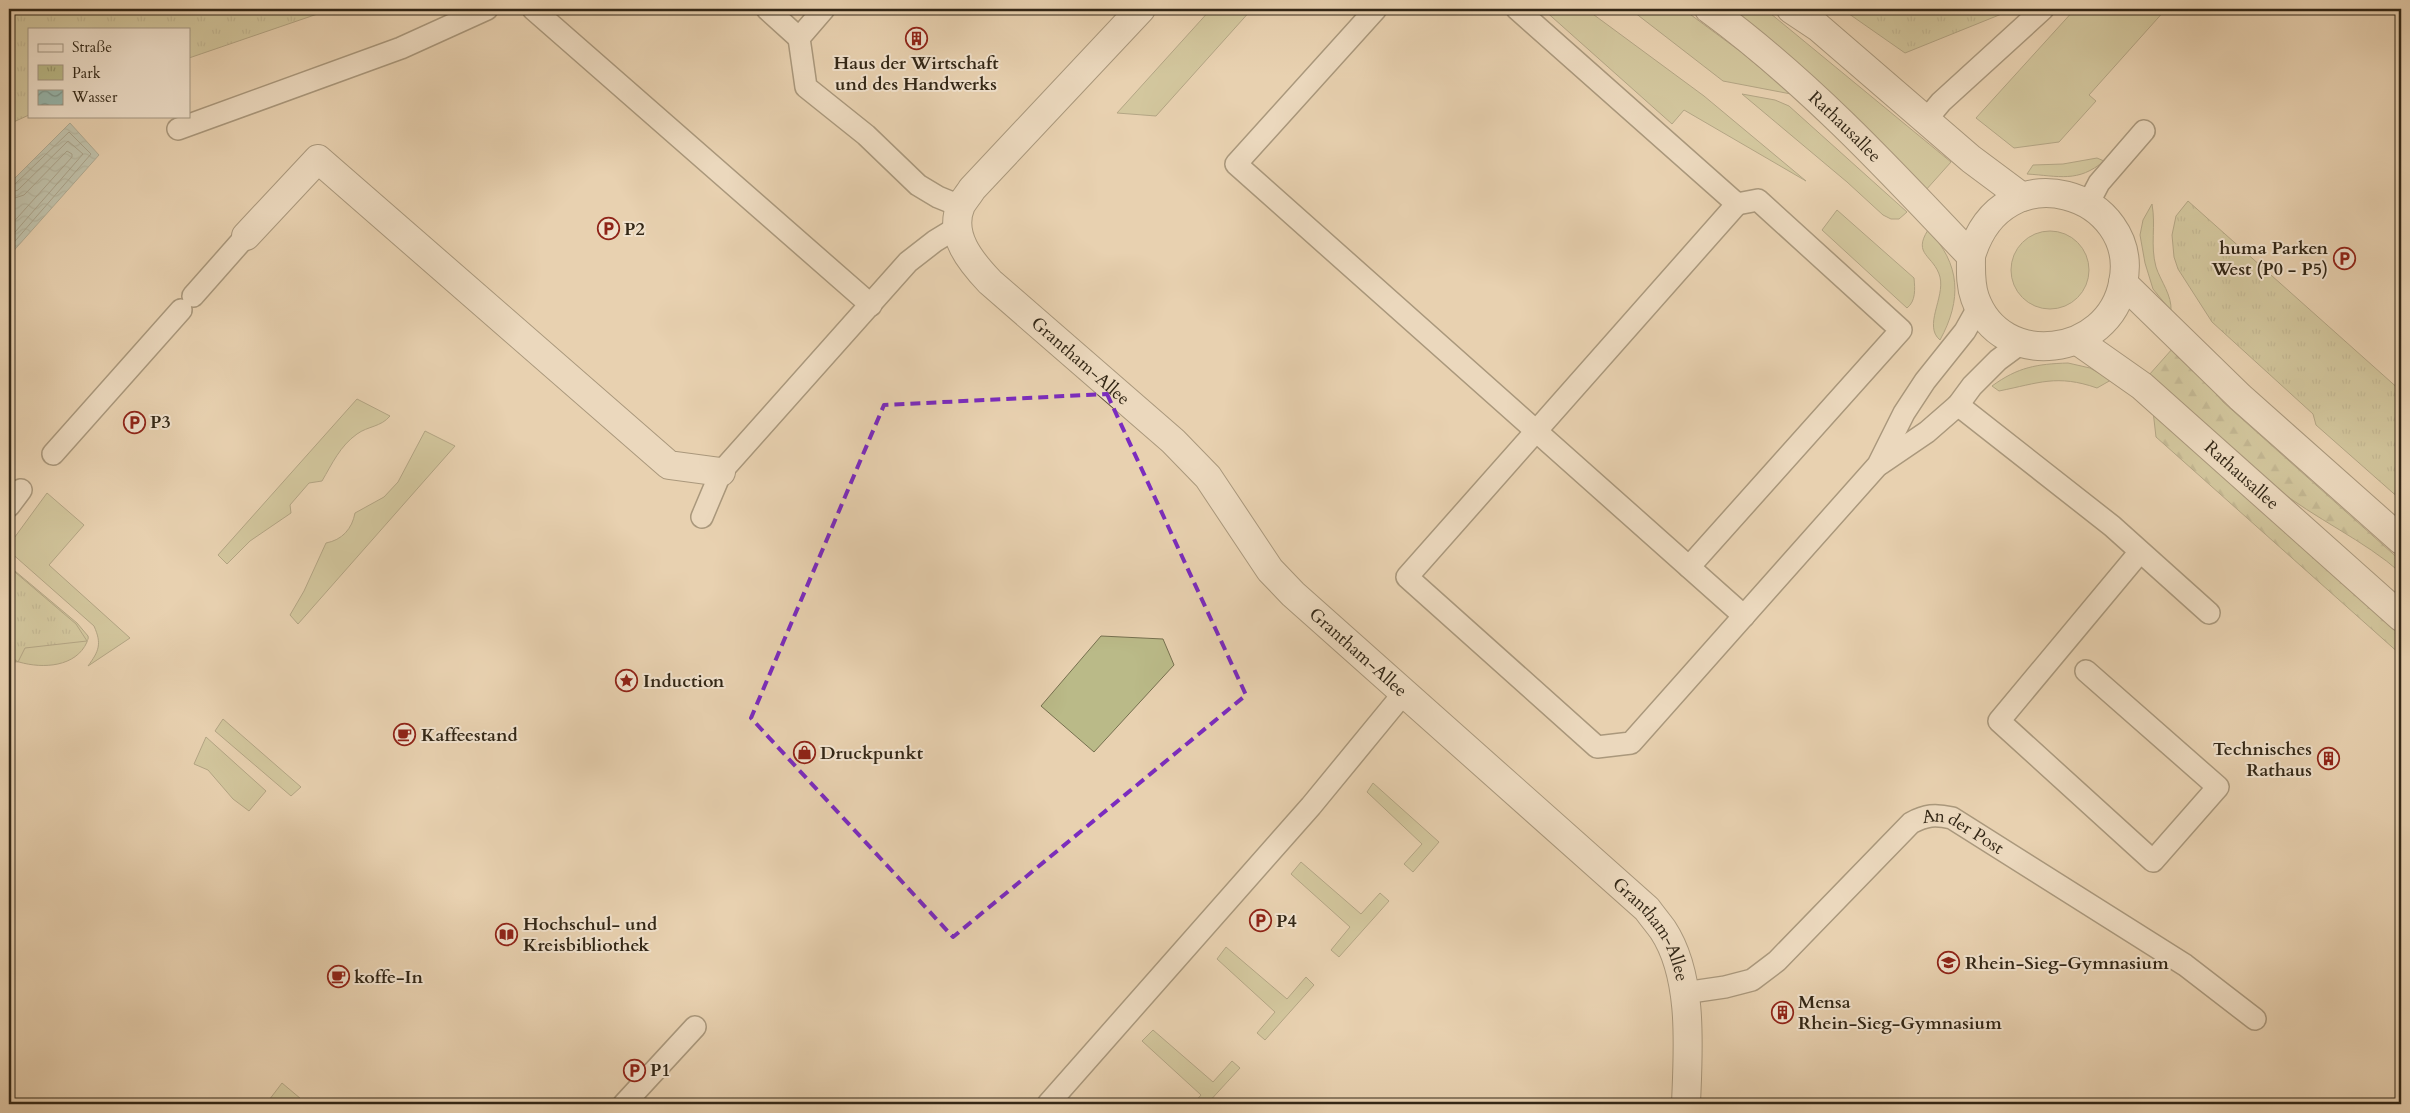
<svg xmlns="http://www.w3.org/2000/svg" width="2410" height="1113" font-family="Cardo,serif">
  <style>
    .green { fill: #baba88; stroke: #76704f }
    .forest { fill: url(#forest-firs); stroke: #76704f }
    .park { fill: url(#park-tufts); stroke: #76704f }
    .water { fill: url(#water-waves); stroke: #6f7d71 }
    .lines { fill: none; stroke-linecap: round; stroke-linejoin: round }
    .shore { stroke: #656f62; stroke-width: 1 }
    .service-casing { stroke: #60523c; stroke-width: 24 }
    .minor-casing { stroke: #60523c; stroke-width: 30 }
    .tertiary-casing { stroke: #60523c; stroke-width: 30 }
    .service { stroke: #f0e1cc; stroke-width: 21 }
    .minor { stroke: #f0e1cc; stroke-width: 28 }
    .tertiary { stroke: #f0e1cc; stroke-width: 28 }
    .marked { fill: none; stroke: #7b2cbf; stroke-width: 4; stroke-dasharray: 10 6; stroke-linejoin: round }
    .labels { text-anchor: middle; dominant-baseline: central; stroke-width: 4; stroke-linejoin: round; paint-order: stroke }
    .poi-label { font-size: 18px; font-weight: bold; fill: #332716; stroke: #f0e1cc; text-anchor: start }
    .street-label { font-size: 18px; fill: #332716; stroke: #f0e1cc }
  </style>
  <defs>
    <pattern id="forest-firs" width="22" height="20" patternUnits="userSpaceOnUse" patternTransform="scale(1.25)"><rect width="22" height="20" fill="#baba88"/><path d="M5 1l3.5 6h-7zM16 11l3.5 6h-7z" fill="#98976e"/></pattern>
    <pattern id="park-tufts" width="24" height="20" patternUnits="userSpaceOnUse" patternTransform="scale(1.25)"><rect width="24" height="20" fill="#baba88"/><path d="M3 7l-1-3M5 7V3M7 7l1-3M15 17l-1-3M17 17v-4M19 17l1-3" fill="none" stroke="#98976e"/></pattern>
    <pattern id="water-waves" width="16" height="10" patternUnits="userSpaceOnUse" patternTransform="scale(1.25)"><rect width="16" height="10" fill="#97b7ad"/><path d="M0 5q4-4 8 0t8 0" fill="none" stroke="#7c958c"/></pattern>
  </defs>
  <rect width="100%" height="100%" fill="#e8d1b0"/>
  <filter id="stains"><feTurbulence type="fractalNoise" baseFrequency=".004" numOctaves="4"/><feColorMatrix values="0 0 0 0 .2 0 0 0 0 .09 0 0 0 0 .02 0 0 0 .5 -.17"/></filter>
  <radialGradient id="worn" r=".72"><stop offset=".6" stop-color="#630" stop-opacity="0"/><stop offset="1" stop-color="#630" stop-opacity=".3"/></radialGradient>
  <g class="green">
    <path d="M1211,9H1252L1156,116L1117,113Z"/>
    <path d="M1543,9H1586L1704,96L1806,181L1684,110L1672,124Z"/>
    <path d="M1630,9H1683L1741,52L1791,94L1723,81Z"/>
    <path d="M1729,9H1765L1951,162L1925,191Z"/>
    <path d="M2075,9H2166L2089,95L2096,101L2059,142L2014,148L1976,118Z"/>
    <path d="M1742,94L1775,100L1789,106L1907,212L1899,219H1891L1883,215L1847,182Z"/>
    <path d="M2097,158L2104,161C2078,183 2059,176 2027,174L2033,165L2063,164Z"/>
    <path d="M2152,204C2156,226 2150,245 2156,267C2161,282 2172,295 2171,311L2153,289L2145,263L2140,235L2143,220Z"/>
    <path d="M1837,210L1914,278C1915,289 1916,301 1907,308L1822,230Z"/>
    <path d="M1928,230C1961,264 1962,300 1940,340C1923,326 1945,298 1940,277C1934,255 1912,255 1928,230Z"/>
    <circle cx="2050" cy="270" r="39"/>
    <path d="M2068,363L2090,368L2111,380L2097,388C2057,374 2039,383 1999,391L1992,386C2018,367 2037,364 2068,363Z"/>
    <path d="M357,399L390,416C381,427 368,426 357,434C340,446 332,464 322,481L309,483L290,505L291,513L250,541L227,564L218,555Z"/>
    <path d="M425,431L455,446L298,624L290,615L304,591L326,543C342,540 352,529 355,513L384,497L398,482Z"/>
    <path d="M47,493L84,525L49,565L130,638L88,666C99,651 102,644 94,626L9,551V545Z"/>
    <path d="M9,566L77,623L88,636C89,639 87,640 87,642C76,667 43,669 19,662C14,661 13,664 9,660Z"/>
    <path d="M1101,636L1163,639L1174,665L1094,752L1041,706Z"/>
    <path d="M223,719L301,787L291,796L215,731Z"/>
    <path d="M206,737L266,791L249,811L233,799L208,770L194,764Z"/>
    <path d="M1373,783L1439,842L1413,872L1404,864L1422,844L1367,792Z"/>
    <path d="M1301,862L1361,914L1380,893L1389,901L1339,957L1331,950L1350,927L1291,874Z"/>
    <path d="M1226,947L1287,999L1306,977L1314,985L1265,1040L1257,1033L1275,1012L1217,959Z"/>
    <path d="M1153,1030L1213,1082L1232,1061L1240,1068L1207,1104H1193L1201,1095L1142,1041Z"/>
    <path d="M282,1083L307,1104H266Z"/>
  </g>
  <g class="forest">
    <path d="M2173,348L2193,367L2223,402L2401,561V573C2364,540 2315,519 2275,487C2231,452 2190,412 2149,375Z"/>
    <path d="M2153,411L2401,632V655L2156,437Z"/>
  </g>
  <g class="park">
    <path d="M9,9H332L189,58V29H29V115L9,124Z"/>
    <path d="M1842,9H2014L1905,53Z"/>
    <path d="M2188,201L2401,391V500L2316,425L2313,414L2212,322L2178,269L2174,257L2172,235L2176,216Z"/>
    <path d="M9,567L76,624L87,641L25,648L18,662L9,655Z"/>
  </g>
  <path class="water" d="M70,123L99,155L9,256V184Z"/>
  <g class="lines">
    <g class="shore">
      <path d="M9,187L14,185L69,132L91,154L9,248"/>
      <path d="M9,193L18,190L68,141L83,154L9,239"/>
      <path d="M9,200L24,195L67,151L72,154V157L9,227"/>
    </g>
    <defs>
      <g id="service">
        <path d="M533,9L871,305"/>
        <path d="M767,9L799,38"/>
        <path d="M824,9L799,38L806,87L866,135L918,185L938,197L960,206"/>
        <path d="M1376,9L1236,164L1744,616"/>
        <path d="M1517,9L1737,204L1758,200L1901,330L1689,567"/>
        <path d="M1926,120L1941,102L2043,9"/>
        <path d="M178,129L401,48L487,9"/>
        <path d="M1737,204L1407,577L1597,747L1631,743L1878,465L1904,413L1925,381L1965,331L1979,306"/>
        <path d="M2088,204L2099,183L2144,131"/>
        <path d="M193,296L246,236"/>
        <path d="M1958,405L2112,526L2209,613"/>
        <path d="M53,454L181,310"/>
        <path d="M1880,464L1927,432L1958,405L1972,386L1998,360L2021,343"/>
        <path d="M9,506L21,490"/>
        <path d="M702,517L721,472L908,262L935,241L958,227"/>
        <path d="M2086,671L2218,787L2153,861L1999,721L2139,553"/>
        <path id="s1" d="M1684,993L1725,987L1752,980L1777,961L1911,823C1926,815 1935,814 1952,818L2185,965L2255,1019"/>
        <path d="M624,1104L695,1027"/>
        <path d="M1048,1104L1311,806L1403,694"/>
      </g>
      <g id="minor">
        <path id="s2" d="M1141,9L972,189C969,194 964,200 961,205C948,235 971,262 990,282L1173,441L1208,477L1270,570L1293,594L1647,909C1652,916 1658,923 1663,930C1694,977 1688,1051 1686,1104"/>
        <path d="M246,236L318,159L669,465L721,472"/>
      </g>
      <g id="tertiary">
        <path id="s3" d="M1709,9C1806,80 1889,169 1971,256C1971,270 1970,284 1975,298C2001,371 2109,357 2123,283C2142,194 2003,148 1971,256"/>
        <path d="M1791,9L1818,27L1971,159L2022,197"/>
        <path d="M2123,283L2240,397L2401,540"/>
        <path id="s4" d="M2078,341L2142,386L2401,617"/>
      </g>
    </defs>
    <use href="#service" class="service-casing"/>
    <use href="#minor" class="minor-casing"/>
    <use href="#tertiary" class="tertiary-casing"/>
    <use href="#service" class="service"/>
    <use href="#minor" class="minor"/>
    <use href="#tertiary" class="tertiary"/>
  </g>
  <path d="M0 0H2410V1113H0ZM1107,394L1246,695L953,937L751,718L884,405Z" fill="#e8d1b0" fill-opacity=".55" fill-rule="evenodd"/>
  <path class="marked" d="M1107,394L1246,695L953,937L751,718L884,405Z"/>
  <defs>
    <symbol id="building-ring" viewBox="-11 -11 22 22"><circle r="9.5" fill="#f0e1cc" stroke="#8f2418" stroke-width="1.5"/><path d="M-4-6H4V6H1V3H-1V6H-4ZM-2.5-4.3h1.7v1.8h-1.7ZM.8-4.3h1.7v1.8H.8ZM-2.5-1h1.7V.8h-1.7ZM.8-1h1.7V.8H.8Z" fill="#8f2418"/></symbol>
    <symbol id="parking-ring" viewBox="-11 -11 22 22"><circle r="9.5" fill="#f0e1cc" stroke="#8f2418" stroke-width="1.5"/><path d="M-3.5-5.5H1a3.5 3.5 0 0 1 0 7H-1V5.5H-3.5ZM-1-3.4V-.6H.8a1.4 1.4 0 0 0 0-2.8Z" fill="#8f2418"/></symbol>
    <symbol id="sight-ring" viewBox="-11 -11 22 22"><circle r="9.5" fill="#f0e1cc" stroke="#8f2418" stroke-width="1.5"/><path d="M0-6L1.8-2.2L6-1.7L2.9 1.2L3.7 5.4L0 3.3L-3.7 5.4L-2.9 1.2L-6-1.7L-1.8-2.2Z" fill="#8f2418"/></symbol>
    <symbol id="cafe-ring" viewBox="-11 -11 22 22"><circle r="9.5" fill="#f0e1cc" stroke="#8f2418" stroke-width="1.5"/><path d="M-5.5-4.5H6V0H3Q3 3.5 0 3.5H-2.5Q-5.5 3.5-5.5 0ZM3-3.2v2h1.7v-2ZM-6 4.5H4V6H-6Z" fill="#8f2418"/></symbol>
    <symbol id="shop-ring" viewBox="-11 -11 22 22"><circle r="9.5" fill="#f0e1cc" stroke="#8f2418" stroke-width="1.5"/><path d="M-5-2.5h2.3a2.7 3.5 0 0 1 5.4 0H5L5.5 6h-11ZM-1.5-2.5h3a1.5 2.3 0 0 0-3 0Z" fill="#8f2418"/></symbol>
    <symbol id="library-ring" viewBox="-11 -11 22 22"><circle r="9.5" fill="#f0e1cc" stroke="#8f2418" stroke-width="1.5"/><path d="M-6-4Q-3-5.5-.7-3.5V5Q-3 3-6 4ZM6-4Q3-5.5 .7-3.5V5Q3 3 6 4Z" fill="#8f2418"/></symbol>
    <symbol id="school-ring" viewBox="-11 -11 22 22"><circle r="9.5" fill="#f0e1cc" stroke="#8f2418" stroke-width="1.5"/><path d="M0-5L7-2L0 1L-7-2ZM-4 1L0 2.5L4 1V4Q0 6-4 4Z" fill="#8f2418"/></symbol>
  </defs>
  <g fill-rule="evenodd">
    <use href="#building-ring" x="904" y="26" width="25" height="25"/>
    <use href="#parking-ring" x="596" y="216" width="25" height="25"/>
    <use href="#parking-ring" x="2332" y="246" width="25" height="25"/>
    <use href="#parking-ring" x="122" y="410" width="25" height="25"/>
    <use href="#sight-ring" x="614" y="668" width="25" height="25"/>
    <use href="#cafe-ring" x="392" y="722" width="25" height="25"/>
    <use href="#shop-ring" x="792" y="740" width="25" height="25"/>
    <use href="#building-ring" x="2316" y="746" width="25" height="25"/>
    <use href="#parking-ring" x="1248" y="908" width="25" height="25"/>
    <use href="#library-ring" x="494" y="922" width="25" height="25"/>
    <use href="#school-ring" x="1936" y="950" width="25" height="25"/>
    <use href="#cafe-ring" x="326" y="964" width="25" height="25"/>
    <use href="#building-ring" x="1770" y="1000" width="25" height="25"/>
    <use href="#parking-ring" x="622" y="1058" width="25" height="25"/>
  </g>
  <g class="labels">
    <g class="poi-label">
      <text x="916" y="63" text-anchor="middle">Haus der Wirtschaft<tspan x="916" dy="21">und des Handwerks</tspan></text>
      <text x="624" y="229">P2</text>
      <text x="2328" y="248" text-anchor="end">huma Parken<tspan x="2328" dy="21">West (P0 - P5)</tspan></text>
      <text x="150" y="422">P3</text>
      <text x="643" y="681">Induction</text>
      <text x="421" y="735">Kaffeestand</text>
      <text x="2312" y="749" text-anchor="end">Technisches<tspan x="2312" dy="21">Rathaus</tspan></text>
      <text x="820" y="753">Druckpunkt</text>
      <text x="1276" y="921">P4</text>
      <text x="523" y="924">Hochschul- und<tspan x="523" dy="21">Kreisbibliothek</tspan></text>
      <text x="1965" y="963">Rhein-Sieg-Gymnasium</text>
      <text x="354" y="977">koffe-In</text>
      <text x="1798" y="1002">Mensa<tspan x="1798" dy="21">Rhein-Sieg-Gymnasium</tspan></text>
      <text x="650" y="1070">P1</text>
    </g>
    <g class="street-label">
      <text stroke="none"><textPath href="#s3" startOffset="180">Rathausallee</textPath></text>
      <text stroke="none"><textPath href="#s2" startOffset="474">Grantham-Allee</textPath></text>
      <text stroke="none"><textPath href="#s4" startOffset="212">Rathausallee</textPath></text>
      <text stroke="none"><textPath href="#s2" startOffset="879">Grantham-Allee</textPath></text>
      <text stroke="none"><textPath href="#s1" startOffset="350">An der Post</textPath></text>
      <text stroke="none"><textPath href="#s2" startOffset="1285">Grantham-Allee</textPath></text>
    </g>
  </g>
  <rect width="2410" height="1113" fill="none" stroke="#e8d1b0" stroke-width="30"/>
  <rect x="10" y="10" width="2390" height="1093" fill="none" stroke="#332716" stroke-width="2.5"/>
  <rect x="15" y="15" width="2380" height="1083" fill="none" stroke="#332716"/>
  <rect x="28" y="28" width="162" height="90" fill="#f0e1cc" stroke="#a49783"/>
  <rect x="38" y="44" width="25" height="8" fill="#f0e1cc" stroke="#a49783"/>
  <text x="72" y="52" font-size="15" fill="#332716">Straße</text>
  <rect x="38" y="65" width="25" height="15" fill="url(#park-tufts)" stroke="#a49783"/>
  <text x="72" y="78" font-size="15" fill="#332716">Park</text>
  <rect x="38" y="90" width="25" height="15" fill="url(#water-waves)" stroke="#a49783"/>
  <text x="72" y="102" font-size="15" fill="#332716">Wasser</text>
  <rect width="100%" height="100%" filter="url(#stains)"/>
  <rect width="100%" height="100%" fill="url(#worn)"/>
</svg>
